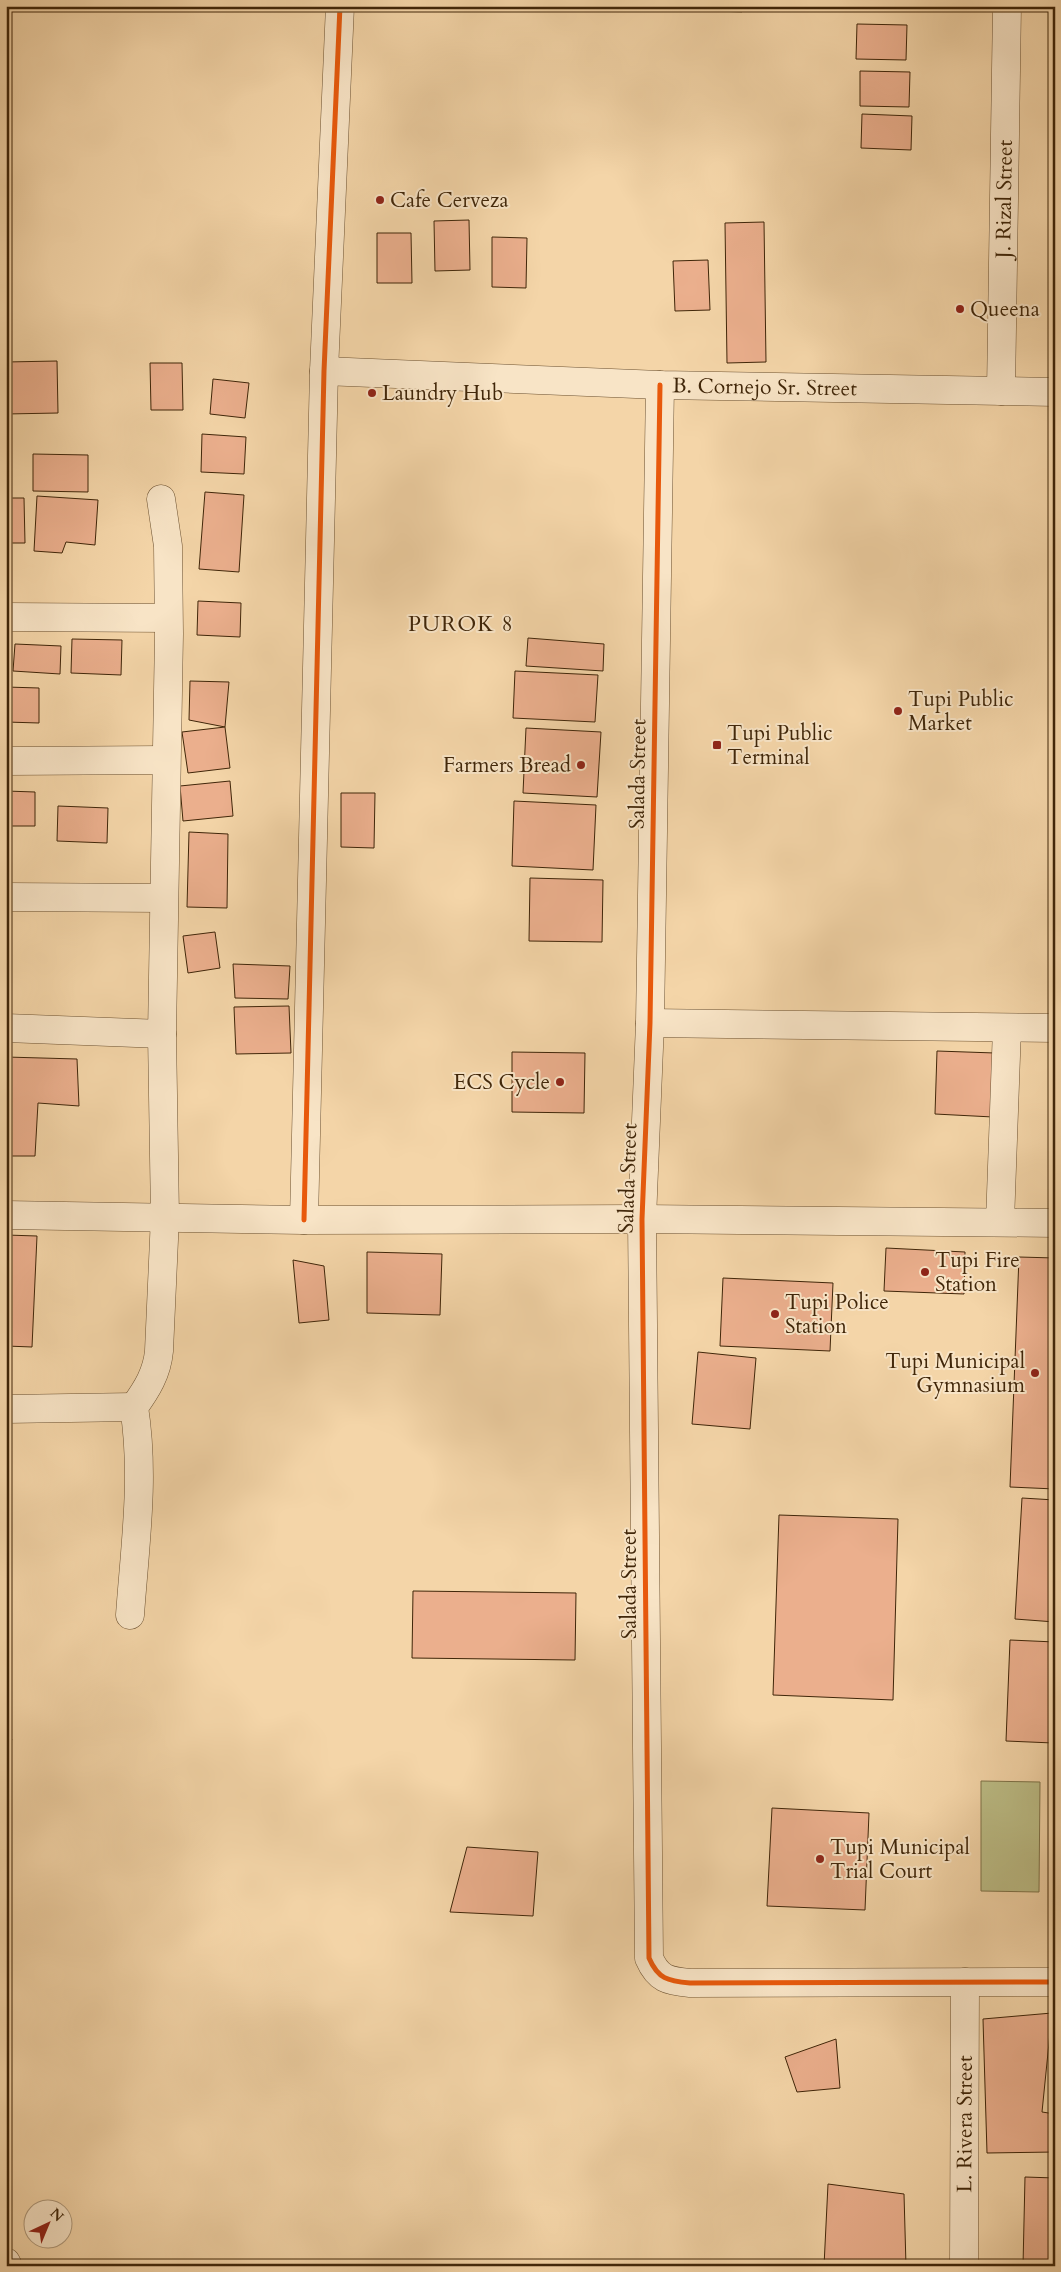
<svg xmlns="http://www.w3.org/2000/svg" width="1061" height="2272" font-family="Cardo,serif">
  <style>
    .green { fill: #bcbd86; stroke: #7e7248 }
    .building { fill: #ebaf8d; stroke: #402609 }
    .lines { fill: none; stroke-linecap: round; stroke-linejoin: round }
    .minor-casing { stroke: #6d5231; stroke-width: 29 }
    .minor { stroke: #f8e4c6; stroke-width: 28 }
    .cycleway-casing { stroke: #f8e4c6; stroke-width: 8 }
    .cycleway { stroke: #e8590c; stroke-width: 5 }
    .poi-dot { fill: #8f2418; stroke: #f8e4c6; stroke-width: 2 }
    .labels { text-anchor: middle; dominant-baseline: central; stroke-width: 4; stroke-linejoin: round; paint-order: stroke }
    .street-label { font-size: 21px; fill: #402609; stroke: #f8e4c6 }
    .poi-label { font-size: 21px; fill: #402609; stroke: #f8e4c6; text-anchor: start }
    .neighbourhood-label { font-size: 22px; letter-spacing: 1px; fill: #402609; stroke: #f8e4c6 }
  </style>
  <rect width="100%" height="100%" fill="#f4d5a8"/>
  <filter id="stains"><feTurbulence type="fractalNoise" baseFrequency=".004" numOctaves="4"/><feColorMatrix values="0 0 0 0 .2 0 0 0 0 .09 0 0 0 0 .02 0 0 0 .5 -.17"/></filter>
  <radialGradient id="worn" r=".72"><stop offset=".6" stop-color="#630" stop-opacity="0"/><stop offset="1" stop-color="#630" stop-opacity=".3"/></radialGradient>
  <path class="green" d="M981,1781L1040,1782L1039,1892L981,1891Z"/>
  <g class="building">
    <path d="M692,6H742V12L692,10Z"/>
    <path d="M857,24L907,25L906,60L856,59Z"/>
    <path d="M860,71L910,72L909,107L860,106Z"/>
    <path d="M862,114L912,116L911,150L861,148Z"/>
    <path d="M469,220L470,270L435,271L434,221Z"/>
    <path d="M764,222L766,362L727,363L725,223Z"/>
    <path d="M377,233H411L412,283H377Z"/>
    <path d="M492,237L527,238L526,288L492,287Z"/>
    <path d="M708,260L710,310L675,311L673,261Z"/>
    <path d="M57,361L58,413L6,414V362Z"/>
    <path d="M150,363H182L183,410H151Z"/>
    <path d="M213,379L249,383L245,418L210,414Z"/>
    <path d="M202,434L246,437L244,474L201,472Z"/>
    <path d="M33,454L88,455V492L33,491Z"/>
    <path d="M205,492L244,495L239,572L199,569Z"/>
    <path d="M37,496L98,500L95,545L66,542L62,553L34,551Z"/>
    <path d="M6,498H24L25,543H6Z"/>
    <path d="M198,601L241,603L240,637L197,635Z"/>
    <path d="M6,638H9L7,673H6Z"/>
    <path d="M528,638L604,644L603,671L526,666Z"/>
    <path d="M72,639L122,640L121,675L71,673Z"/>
    <path d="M15,644L61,646L60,674L13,671Z"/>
    <path d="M515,671L598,675L595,722L513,718Z"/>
    <path d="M190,681L229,682L225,727L189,720Z"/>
    <path d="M6,687L39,688V723L6,722Z"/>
    <path d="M225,727L230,768L188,773L182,732Z"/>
    <path d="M526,728L601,732L597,797L523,793Z"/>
    <path d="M230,781L233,816L183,821L180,786Z"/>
    <path d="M6,791L35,792V826H6Z"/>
    <path d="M341,793H375L374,848L341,847Z"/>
    <path d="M514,801L596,805L593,870L512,866Z"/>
    <path d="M58,806L108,808L107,843L57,841Z"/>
    <path d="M189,832L228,834L227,908L187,907Z"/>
    <path d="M530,878L603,880L602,942L529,941Z"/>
    <path d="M215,932L220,968L188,973L183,936Z"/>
    <path d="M233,964L290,966L288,999L235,998Z"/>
    <path d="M289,1006L291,1053L236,1054L234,1007Z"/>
    <path d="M937,1051L995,1053L993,1117L935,1114Z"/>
    <path d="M512,1052L585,1053L584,1113L512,1112Z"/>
    <path d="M6,1057L77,1059L79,1106L38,1103L35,1156H6Z"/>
    <path d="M6,1235L37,1236L32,1347L6,1346Z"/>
    <path d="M886,1248L965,1252L964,1294L884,1291Z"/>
    <path d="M367,1252L442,1254L440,1315L367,1313Z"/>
    <path d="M1019,1257L1055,1258V1489L1010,1487Z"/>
    <path d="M293,1260L324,1266L329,1320L299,1323Z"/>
    <path d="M723,1278L833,1283L830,1351L720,1346Z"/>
    <path d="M698,1352L756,1358L750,1429L692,1424Z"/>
    <path d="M1022,1498L1055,1500V1622L1015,1619Z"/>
    <path d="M779,1515L898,1519L893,1700L773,1695Z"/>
    <path d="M413,1591L576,1593L575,1660L412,1658Z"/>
    <path d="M1010,1640L1055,1642L1053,1743L1006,1741Z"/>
    <path d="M6,1739H12L6,1759Z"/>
    <path d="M772,1808L869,1813L865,1910L767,1906Z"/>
    <path d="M467,1847L538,1852L533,1916L450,1912Z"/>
    <path d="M1052,2013L1042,2112L1055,2114V2152L987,2153L983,2019Z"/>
    <path d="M836,2039L840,2088L797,2092L785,2057Z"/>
    <path d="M1025,2177L1055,2178V2266H1023Z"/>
    <path d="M828,2184L904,2194L906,2266H824Z"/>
  </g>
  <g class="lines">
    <defs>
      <g id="minor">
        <path id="s1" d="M324,371L660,385L1055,392"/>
        <path d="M660,385L650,1023L642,1219L649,1958C658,1979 668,1981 690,1983L1055,1982"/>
        <path id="s2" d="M1001,391L1007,6"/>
        <path d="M6,617L168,618"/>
        <path d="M6,761L166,760"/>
        <path d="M6,897L163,898"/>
        <path d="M650,1023L1055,1028"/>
        <path d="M6,1028L162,1034L169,634L168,546L161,499"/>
        <path d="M6,1215L304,1220L642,1219L1055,1223"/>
        <path d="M304,1220L324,371L340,6"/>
        <path d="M1000,1222L1007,1028"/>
        <path d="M6,1409L134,1407"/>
        <path d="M130,1615C135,1545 145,1476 134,1407C147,1389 157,1373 159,1351L165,1217L162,1034"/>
        <path d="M6,2262L8,2266"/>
        <path id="s3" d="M964,2266L965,1982"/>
      </g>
    </defs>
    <use href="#minor" class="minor-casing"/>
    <use href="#minor" class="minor"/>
    <defs>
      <g id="cycleway">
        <path d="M660,385L650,1023L642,1219L649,1958C658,1979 668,1981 690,1983L1055,1982"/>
        <path d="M304,1220L324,371L340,6"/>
      </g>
    </defs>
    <use href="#cycleway" class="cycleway-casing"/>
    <use href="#cycleway" class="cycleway"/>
  </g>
  <g class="poi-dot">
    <circle cx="380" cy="200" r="5"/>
    <circle cx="960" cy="309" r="5"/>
    <circle cx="372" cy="393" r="5"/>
    <circle cx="898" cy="711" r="5"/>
    <rect x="712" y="740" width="10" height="10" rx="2.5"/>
    <circle cx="581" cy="765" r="5"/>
    <circle cx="560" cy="1082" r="5"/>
    <circle cx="925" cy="1272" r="5"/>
    <circle cx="775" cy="1314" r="5"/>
    <circle cx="1035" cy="1373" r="5"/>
    <circle cx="820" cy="1859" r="5"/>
  </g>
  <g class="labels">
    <g class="street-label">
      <text stroke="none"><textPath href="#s2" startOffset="192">J. Rizal Street</textPath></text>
      <text stroke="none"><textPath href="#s1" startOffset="441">B. Cornejo Sr. Street</textPath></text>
      <text transform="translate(638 774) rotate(-89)">Salada Street</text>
      <text transform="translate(628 1178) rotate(-88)">Salada Street</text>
      <text transform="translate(629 1584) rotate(-90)">Salada Street</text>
      <text stroke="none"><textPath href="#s3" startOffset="142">L. Rivera Street</textPath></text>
    </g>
    <g class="poi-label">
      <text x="390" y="200">Cafe Cerveza</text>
      <text x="970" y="309">Queena</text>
      <text x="382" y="393">Laundry Hub</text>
      <text x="908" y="699">Tupi Public<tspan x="908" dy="24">Market</tspan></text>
      <text x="727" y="733">Tupi Public<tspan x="727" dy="24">Terminal</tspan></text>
      <text x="571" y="765" text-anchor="end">Farmers Bread</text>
      <text x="550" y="1082" text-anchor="end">ECS Cycle</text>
      <text x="935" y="1260">Tupi Fire<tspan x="935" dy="24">Station</tspan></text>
      <text x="785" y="1302">Tupi Police<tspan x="785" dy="24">Station</tspan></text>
      <text x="1025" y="1361" text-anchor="end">Tupi Municipal<tspan x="1025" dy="24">Gymnasium</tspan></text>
      <text x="830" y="1847">Tupi Municipal<tspan x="830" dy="24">Trial Court</tspan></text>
    </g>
    <g class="neighbourhood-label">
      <text x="461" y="624">PUROK 8</text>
    </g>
  </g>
  <rect width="1061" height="2272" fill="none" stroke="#f4d5a8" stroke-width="25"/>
  <rect x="8" y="8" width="1046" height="2257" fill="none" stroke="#402609" stroke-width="2.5"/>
  <rect x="12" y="12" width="1036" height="2247" fill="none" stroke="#402609"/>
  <g transform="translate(48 2224) rotate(44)"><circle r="24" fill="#f8e4c6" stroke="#ae987a"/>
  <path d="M0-4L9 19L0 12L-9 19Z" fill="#8f2418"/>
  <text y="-8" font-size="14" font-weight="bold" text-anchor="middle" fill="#402609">N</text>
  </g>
  <rect width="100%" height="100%" filter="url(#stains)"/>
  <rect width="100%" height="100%" fill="url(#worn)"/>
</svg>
